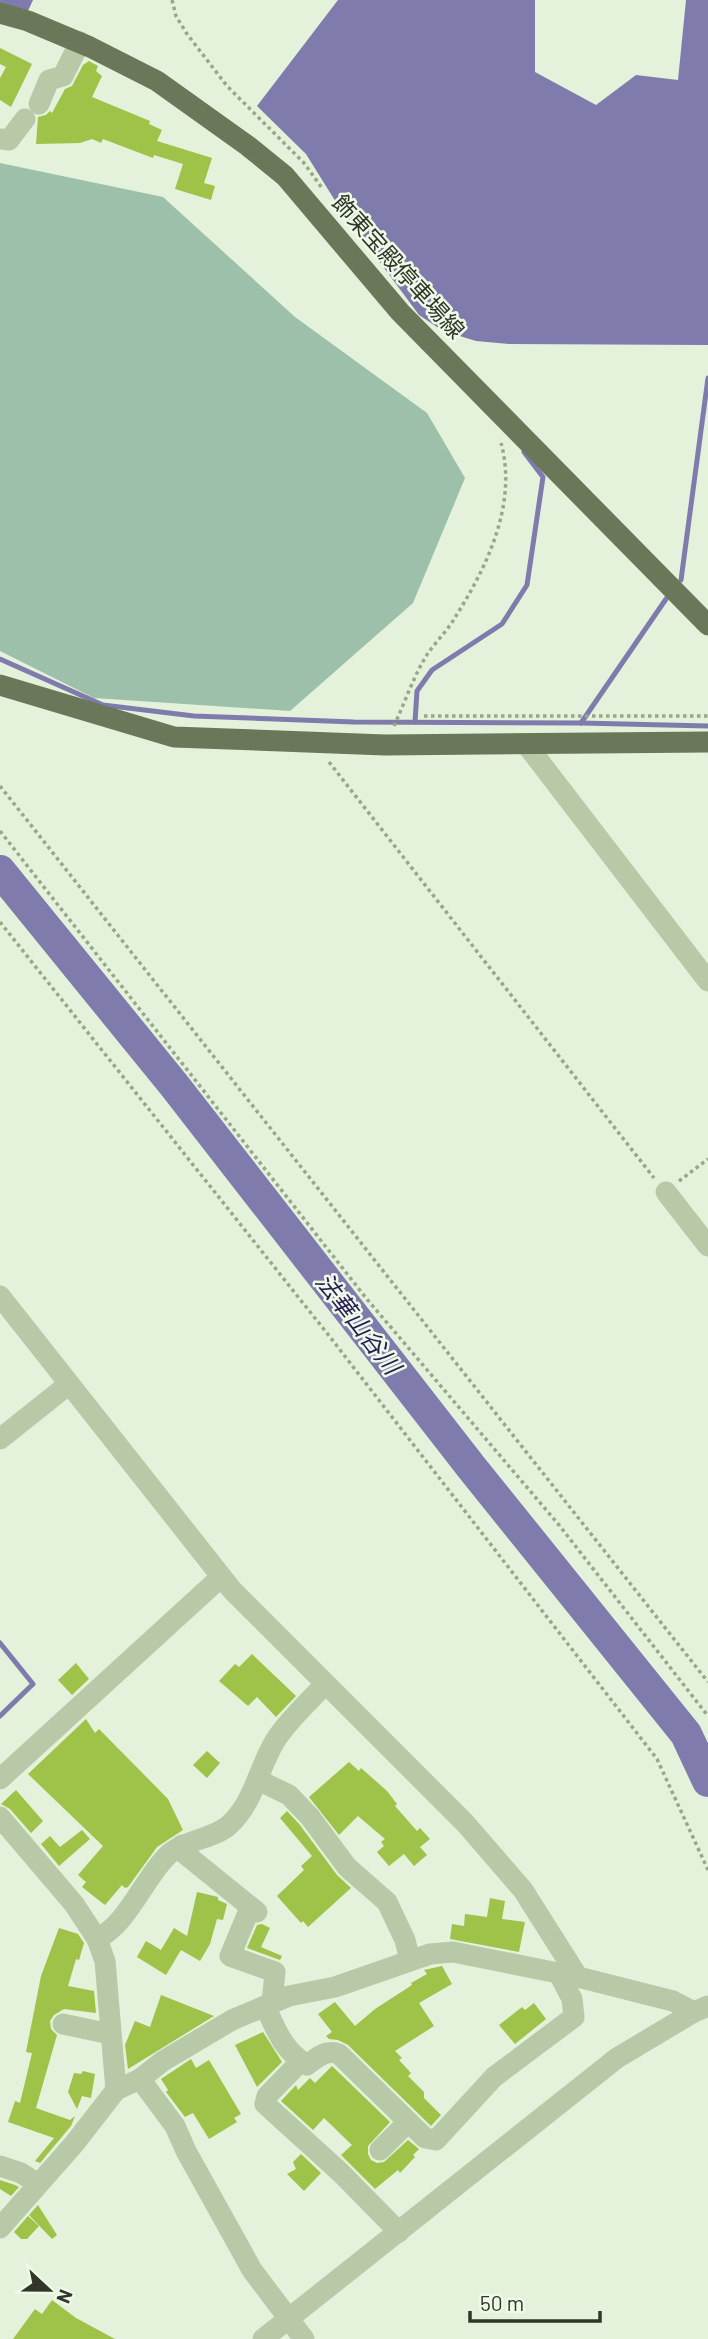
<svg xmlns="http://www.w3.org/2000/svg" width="708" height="2339" font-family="Barlow,'Noto Sans JP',sans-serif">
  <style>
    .green { fill: #9cc0aa }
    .water { fill: #807bad }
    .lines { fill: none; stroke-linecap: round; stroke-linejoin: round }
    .stream { stroke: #807bad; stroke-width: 5 }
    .river { stroke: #807bad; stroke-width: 32 }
    .building { fill: #9ec348 }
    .path { stroke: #98a887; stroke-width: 3.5; stroke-dasharray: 3.5 3.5; stroke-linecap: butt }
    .minor { stroke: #b8c9a7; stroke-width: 21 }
    .major { stroke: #6b7759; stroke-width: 21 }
    .labels { text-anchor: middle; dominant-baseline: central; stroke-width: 5; stroke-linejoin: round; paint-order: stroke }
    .street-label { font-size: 23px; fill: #303628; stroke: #eff9e7 }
    .water-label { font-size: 24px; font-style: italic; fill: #251e56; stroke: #eff9e7 }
  </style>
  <rect width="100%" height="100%" fill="#e4f1db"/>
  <path class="green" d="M0,163L163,197L295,317L427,413L465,478L413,603L290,711L94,698L0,651Z"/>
  <g class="water">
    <path d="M0,0H33L27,13L0,4Z"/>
    <path d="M338,0H535V72L596,105L636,75L678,80L686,0H708V345L509,344L476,341L443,331L419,315L339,207L306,154L257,106Z"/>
  </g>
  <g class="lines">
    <g class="stream">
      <path d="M681,580L708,378"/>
      <path d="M0,659L103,705L194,716L354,722L581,723L708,726"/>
      <path d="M415,722L417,691L432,670L502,624L527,585L543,477L524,452"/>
      <path d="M581,723L666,599"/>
      <path d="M0,1643L33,1684L0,1716"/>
    </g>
    <path class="river" d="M0,871L174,1085L472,1468L686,1734L708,1781"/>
  </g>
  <g class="building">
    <path d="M0,48L32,64L11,107L0,100V78L6,67L0,64Z"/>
    <path d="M89,61L98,66L96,71L102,76L92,97L150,121L149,124L162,130L157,141L212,158L204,183L215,186L211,200L175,189L183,164L154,155L153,158L103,139L101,143L92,139L80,143L36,144L38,117L46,115L50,111L52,113L65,89L72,86L83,65Z"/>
    <path d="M252,1654L296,1696L276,1717L257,1697L248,1706L219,1681L235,1664L239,1667Z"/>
    <path d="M76,1663L89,1679L72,1695L58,1680Z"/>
    <path d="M86,1719L95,1733L99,1729L168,1799L183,1830L157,1847L128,1887L125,1888L122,1885L105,1905L82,1887L86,1882L78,1875L103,1846L28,1774Z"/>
    <path d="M207,1751L220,1763L207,1778L193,1765Z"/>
    <path d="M349,1762L359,1771L361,1768L387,1791L397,1804L395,1806L417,1831L420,1828L430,1839L420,1847L427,1855L414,1866L404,1854L389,1866L377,1852L384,1846L381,1842L385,1839L358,1816L339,1835L309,1797Z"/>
    <path d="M16,1790L43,1821L31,1833L10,1809L1,1804Z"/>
    <path d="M287,1811L300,1825L337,1875L351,1888L308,1927L303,1921L301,1923L277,1896L304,1870L301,1866L312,1856L280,1818Z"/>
    <path d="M82,1830L90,1839L59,1866L41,1844L50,1836L60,1847Z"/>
    <path d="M197,1892L218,1897V1900L227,1904L223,1920L217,1919L210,1944L200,1961L181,1950L166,1975L137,1957L146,1941L161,1950L174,1928L187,1936Z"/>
    <path d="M490,1898L505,1901L502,1919L525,1922L519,1952L450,1939L452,1924L464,1926L465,1914L487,1917Z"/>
    <path d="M262,1924L270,1928L261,1947L282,1956L280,1960L247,1948L257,1925Z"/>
    <path d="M59,1928L78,1934L84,1943L79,1960L76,1959L68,1986L94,1991L96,2013L64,2009L54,2015L50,2021L51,2029L57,2035L36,2108L70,2120L75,2116L71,2126L40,2163L35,2161L54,2138L8,2122L15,2101L20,2103L32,2053L26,2052L41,1976Z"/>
    <path d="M442,1966L452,1984L419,2003L434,2026L395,2051L402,2058L399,2060L411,2073L408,2076L424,2092V2098L441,2115L431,2126L348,2045L338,2040L329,2039L326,2036L332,2032L318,2014L335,2002L355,2026L375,2009L412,1985L411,1983L427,1974L424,1970Z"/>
    <path d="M161,1995L214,2016L128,2069L125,2045L135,2021L150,2027Z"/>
    <path d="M534,2003L546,2019L515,2044L499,2025L522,2007L525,2010Z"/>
    <path d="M263,2032L282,2062L257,2087L235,2045Z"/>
    <path d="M191,2059L196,2068L209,2060L241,2114L234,2118L237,2122L209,2139L193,2113L185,2117L166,2092L168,2090L161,2079Z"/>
    <path d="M332,2066L390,2122L368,2146V2154L371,2160L377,2163L384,2162L408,2140L419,2149L413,2155L415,2157L400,2173L398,2170L375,2189L341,2155L352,2145L324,2118L313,2130L281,2101L296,2085L298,2090L310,2078L315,2083Z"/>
    <path d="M83,2071L95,2074L91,2098L82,2096L77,2109L68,2092L74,2073L81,2074Z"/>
    <path d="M301,2154L321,2173L304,2191L287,2174L296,2169L293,2162Z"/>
    <path d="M0,2180L15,2185L19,2187L11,2196L0,2189Z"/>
    <path d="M38,2205L57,2235L52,2239L29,2215Z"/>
    <path d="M28,2216L39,2226L27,2239H21L14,2232Z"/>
    <path d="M52,2300L76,2318L115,2339H13L35,2309L42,2314Z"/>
  </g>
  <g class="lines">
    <g class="path">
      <path d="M172,0L176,16L187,34L227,86L304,163L322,188"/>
      <path d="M424,716H708"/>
      <path d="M394,726C405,702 414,675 428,653C436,642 447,631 454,619C486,569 518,504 501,443"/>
      <path d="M329,762L654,1178"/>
      <path d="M0,786L708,1682"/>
      <path d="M0,831L366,1298L559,1525L708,1716"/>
      <path d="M0,922L330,1337L657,1759L708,1870"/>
      <path d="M679,1181L708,1159"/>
    </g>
    <g class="minor">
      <path d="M39,104L49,80L63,76L80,42"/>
      <path d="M0,139L9,140L25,119"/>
      <path d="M526,744L708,981"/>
      <path d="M666,1192L708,1246"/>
      <path d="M0,1296L232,1590L465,1823L523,1890L578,1977"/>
      <path d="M0,1439L69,1384"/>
      <path d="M0,1779L221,1577"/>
      <path d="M258,1780L289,1795L310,1817L347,1867L387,1902L405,1940L410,1960"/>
      <path d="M0,1817L74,1904L97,1939L105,1961L116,2090"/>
      <path d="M182,1845L184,1853L257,1912"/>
      <path d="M250,1908L230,1956L275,1972L272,2003"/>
      <path d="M97,1939C127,1924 143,1881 166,1857C182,1840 213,1839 228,1826C254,1803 258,1769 275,1741C288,1720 308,1703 325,1684"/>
      <path d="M265,2006C277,2031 282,2049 307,2065C318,2057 326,2049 339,2054L425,2138L436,2140L494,2077L574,2017L572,1999L559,1974"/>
      <path d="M63,2024L110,2034"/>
      <path d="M301,2061L267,2096L265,2104L341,2173L399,2232"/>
      <path d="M140,2079L175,2126L186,2151L252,2270L304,2339"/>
      <path d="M380,2150L408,2122"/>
      <path d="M0,2166L21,2173L38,2184"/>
      <path d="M0,2228L74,2144L116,2090L140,2079L163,2061L232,2020L289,1996L335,1987L430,1954L453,1952L578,1977L673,2001L694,2012"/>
      <path d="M263,2339L617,2058L694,2012L708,2006"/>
    </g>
    <g class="major">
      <path d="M0,13L28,21L90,47L157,81L248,146L285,176L400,312L708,625"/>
      <path d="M0,685L174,737L385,745L708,742"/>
    </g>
  </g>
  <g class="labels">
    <g class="street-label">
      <text transform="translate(399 266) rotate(48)">飾東宝殿停車場線</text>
    </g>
    <g class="water-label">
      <text transform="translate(359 1323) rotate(52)">法華山谷川</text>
    </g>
  </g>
  <g transform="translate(49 2290) rotate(112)" stroke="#eff9e7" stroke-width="5" paint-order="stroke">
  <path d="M0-5L12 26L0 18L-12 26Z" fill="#303628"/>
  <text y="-10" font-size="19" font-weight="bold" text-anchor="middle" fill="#303628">N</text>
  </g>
  <path d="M470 2311v10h130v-10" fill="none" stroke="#303628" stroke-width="3.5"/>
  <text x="480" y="2311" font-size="21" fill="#303628" stroke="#eff9e7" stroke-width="5" paint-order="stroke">50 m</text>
</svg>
